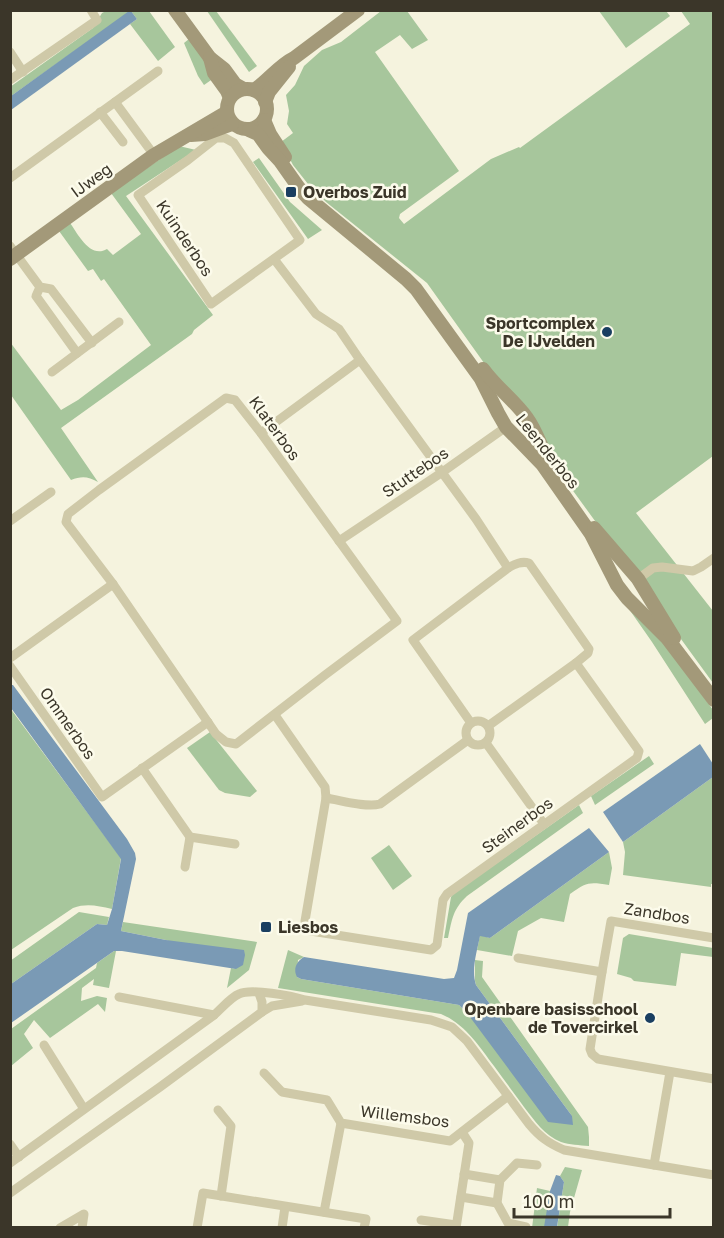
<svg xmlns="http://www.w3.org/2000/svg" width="724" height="1238" font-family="'Golos Text',sans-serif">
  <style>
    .green { fill: #a7c69c }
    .water { fill: #7a9ab5 }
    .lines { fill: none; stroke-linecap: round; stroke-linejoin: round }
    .street { stroke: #cfc9a8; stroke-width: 9 }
    .secondary { stroke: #a39979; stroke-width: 14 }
    .poi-dot { fill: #1a3f61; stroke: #fcfbeb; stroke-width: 2 }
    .labels { text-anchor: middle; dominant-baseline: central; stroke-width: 5; stroke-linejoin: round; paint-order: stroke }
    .street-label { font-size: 16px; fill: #3b3629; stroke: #fcfbeb }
    .poi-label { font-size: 16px; font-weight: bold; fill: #3b3629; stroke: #fcfbeb; text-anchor: start }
  </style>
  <rect width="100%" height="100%" fill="#f5f3de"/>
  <g class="green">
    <path d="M106,11H131L11,96L10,87L93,28L102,13Z"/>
    <path d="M131,11H149L175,47L158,61L130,24L137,19Z"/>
    <path d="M207,11H216L257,66L249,72Z"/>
    <path d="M381,11H407L428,40L412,49L400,35L375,52L459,171L400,214L399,218L404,224L491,159L519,147L520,148L690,24L681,11H713V456L636,513L713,611V683L563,477L489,370L427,283L326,202L308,184L293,165L281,142L293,133L287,124L289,111L286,95L295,85L304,66L322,50L341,42Z"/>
    <path d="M599,11H666L670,16L626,48Z"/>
    <path d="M189,39L203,58L214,78L204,85L198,76L184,43Z"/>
    <path d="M179,146L196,150L126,196L213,315L194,330L192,334L61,428L98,482C88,476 81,476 71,480L11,395L10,342L61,410L78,400L151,345L104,279L101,281L93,269L88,271L59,231L70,223C78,234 90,259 107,249L113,255L141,234L111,193Z"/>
    <path d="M259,158L290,202L322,230L308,239L253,162Z"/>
    <path d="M622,599L658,632L713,710V718L705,724L652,642Z"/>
    <path d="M10,708L121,858L112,909C98,906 87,903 73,908L11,950Z"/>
    <path d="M210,732L257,791L250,797L225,793L219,790L187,748Z"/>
    <path d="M649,756L654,764L595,805L591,796Z"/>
    <path d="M713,777V884H711V887L623,875L625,852L623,842Z"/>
    <path d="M579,805L583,813L467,896C453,909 452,919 448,938H444L451,897L453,894Z"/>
    <path d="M389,845L412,876L393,890L371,858Z"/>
    <path d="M609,852L612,868L609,885C589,882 587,882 570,894L564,922L541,918L518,931L512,956L477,950L480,935L490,938Z"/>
    <path d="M79,912L109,917L107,925L97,924L11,984L10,961Z"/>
    <path d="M123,922L257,942L249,970L227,988L231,968L236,969L166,940L121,931Z"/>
    <path d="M629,934L713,948V957L681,953L676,986L634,981L631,978L617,974L623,938Z"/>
    <path d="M288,950L304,957L298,960L297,977L301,979L459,1005L572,1116L476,985L475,981V960L483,961L482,977L588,1127L589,1137V1146C579,1145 570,1145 561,1142C545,1136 534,1120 524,1107C514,1093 504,1080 494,1066C479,1046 465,1024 441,1014L278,988Z"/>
    <path d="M114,951H116L109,988L93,985L94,979L82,988L81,1001L97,996L107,998L105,1012L98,1004L50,1038L34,1020L24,1034L33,1048L11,1066V1029L96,968L97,963Z"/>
    <path d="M565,1167L582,1170L570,1212L568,1227L557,1228L564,1182L560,1176Z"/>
    <path d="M537,1188L550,1191L545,1227L532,1228Z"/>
  </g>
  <g class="water">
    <path d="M129,11H131L137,19L11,110V96Z"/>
    <path d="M11,685H13L127,839L135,853L136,859L121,931L166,940L244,950L245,955L243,965L236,969L122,951H114L11,1023V984L97,924L107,925L112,909L121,859L11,708Z"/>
    <path d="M700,744L713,764V777L623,842L603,812Z"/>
    <path d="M589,828L609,852L490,938L480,936C477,951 471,970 476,985L572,1116L573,1125L548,1122L467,1013L459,1005L301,979L297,977C293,969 296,962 304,957L444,979L454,978L457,970L468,913Z"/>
    <path d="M556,1175L560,1176L564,1182L557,1227H544L550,1191Z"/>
  </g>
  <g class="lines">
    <g class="street">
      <path d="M10,52L23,72"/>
      <path d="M10,80L97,20L91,10"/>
      <path d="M115,102L154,155"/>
      <path d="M100,112L123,142"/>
      <path d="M216,138H225L234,143L300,240L211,304L138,195L188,160Z"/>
      <path d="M10,178L158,71"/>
      <path d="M10,246L40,287L51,289L92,343"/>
      <path d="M274,259L316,314L339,329L360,360L476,519L508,568"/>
      <path d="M40,287L36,296L77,353"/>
      <path d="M52,372L119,322"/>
      <path d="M226,398L235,400L261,433L397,621L325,675L236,744L226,742L216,734L113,584L66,522L68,514L99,490Z"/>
      <path d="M261,433L360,360"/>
      <path d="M10,521L51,492"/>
      <path d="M339,541L441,473L506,427"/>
      <path d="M638,579L653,568L662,567L693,571L701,567L714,558"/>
      <path d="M10,658L113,584"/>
      <path d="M10,666L102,797L208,722"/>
      <path d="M275,715L325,787L326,798L305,921L306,927L311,931L431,950L437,945L443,900L447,894L637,758L639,751L576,663"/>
      <circle cx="478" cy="733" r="12"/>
      <path d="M471,723L413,640L508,568C515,564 521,561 529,563L589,649L588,653L576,663L488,726"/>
      <path d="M486,743L544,824"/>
      <path d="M142,768L190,837"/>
      <path d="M326,798C340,800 366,808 380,804L468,740"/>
      <path d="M185,867L190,837L235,844"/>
      <path d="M714,938L611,921L602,972L590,1049L592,1054L598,1059L714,1079"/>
      <path d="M518,958L602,972"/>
      <path d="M119,997L214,1015"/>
      <path d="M262,1012L272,1006L302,1001"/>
      <path d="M44,1045L84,1109"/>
      <path d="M264,1073L282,1092L327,1100L341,1123L450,1141L508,1096"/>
      <path d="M218,1110L231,1126L221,1196"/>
      <path d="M10,1144L19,1157"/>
      <path d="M10,1163L214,1015C221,1009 231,997 239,994C251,988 292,996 305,1000L431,1020L452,1027L467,1041L529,1124C540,1137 548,1143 564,1150L714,1175"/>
      <path d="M654,1165L670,1072"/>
      <path d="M464,1174L500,1180"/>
      <path d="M10,1193L160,1087L262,1012V1002L259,993"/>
      <path d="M461,1197L497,1203"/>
      <path d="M324,1212L341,1123"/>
      <path d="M421,1220L456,1225"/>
      <path d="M526,1227L508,1223L497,1203L500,1180L517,1163L537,1165"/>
      <path d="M60,1228L84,1214L82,1228"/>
      <path d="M197,1228L203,1193L366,1219L364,1228"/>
      <path d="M282,1228L285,1207"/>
      <path d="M456,1228L469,1143L462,1132"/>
    </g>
    <g class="secondary">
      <path d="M175,10L210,58L224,69L235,84L244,89"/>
      <path d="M210,58L214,73L227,91L230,98"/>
      <circle cx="247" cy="109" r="20"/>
      <path d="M254,90C268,81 278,66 294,58L358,10"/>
      <path d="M265,102L269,92L289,67"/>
      <path d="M264,120L270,134L285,157"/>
      <path d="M249,130L258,134L268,148L280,161L299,188L308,198L406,279L416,289L481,379L498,413L506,427L542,464L591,534L617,585L627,598L667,638L714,700"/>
      <path d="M191,135L205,134L232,124"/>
      <path d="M10,259L154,155L227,112"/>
      <path d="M483,369C496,387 514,400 527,418C538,433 542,452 553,468"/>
      <path d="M594,528L638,579L674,638"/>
    </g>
  </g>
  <g class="poi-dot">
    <rect x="285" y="186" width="12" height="12" rx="3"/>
    <circle cx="607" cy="332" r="6"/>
    <rect x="260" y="921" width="12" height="12" rx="3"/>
    <circle cx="650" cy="1018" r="6"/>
  </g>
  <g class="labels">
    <g class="street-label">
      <text transform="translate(91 180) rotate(-36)">IJweg</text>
      <text transform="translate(185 238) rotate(56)">Kuinderbos</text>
      <text transform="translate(275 428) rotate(54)">Klaterbos</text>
      <text transform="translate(548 451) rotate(51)">Leenderbos</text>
      <text transform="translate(415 472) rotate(-34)">Stuttebos</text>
      <text transform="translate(68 723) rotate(55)">Ommerbos</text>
      <text transform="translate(517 825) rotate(-36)">Steinerbos</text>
      <text transform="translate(657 913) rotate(9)">Zandbos</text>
      <text transform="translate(405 1116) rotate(7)">Willemsbos</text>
    </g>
    <g class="poi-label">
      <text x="303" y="192">Overbos Zuid</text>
      <text x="595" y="323" text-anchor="end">Sportcomplex<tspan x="595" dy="18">De IJvelden</tspan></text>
      <text x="278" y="927">Liesbos</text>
      <text x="638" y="1009" text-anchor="end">Openbare basisschool<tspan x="638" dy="18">de Tovercirkel</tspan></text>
    </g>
  </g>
  <rect width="724" height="1238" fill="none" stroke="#3b3629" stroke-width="24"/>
  <path d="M514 1208v9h156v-9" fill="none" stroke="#3b3629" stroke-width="3"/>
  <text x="523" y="1208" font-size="18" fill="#3b3629" stroke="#fcfbeb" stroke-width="4.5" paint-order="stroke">100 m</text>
</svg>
